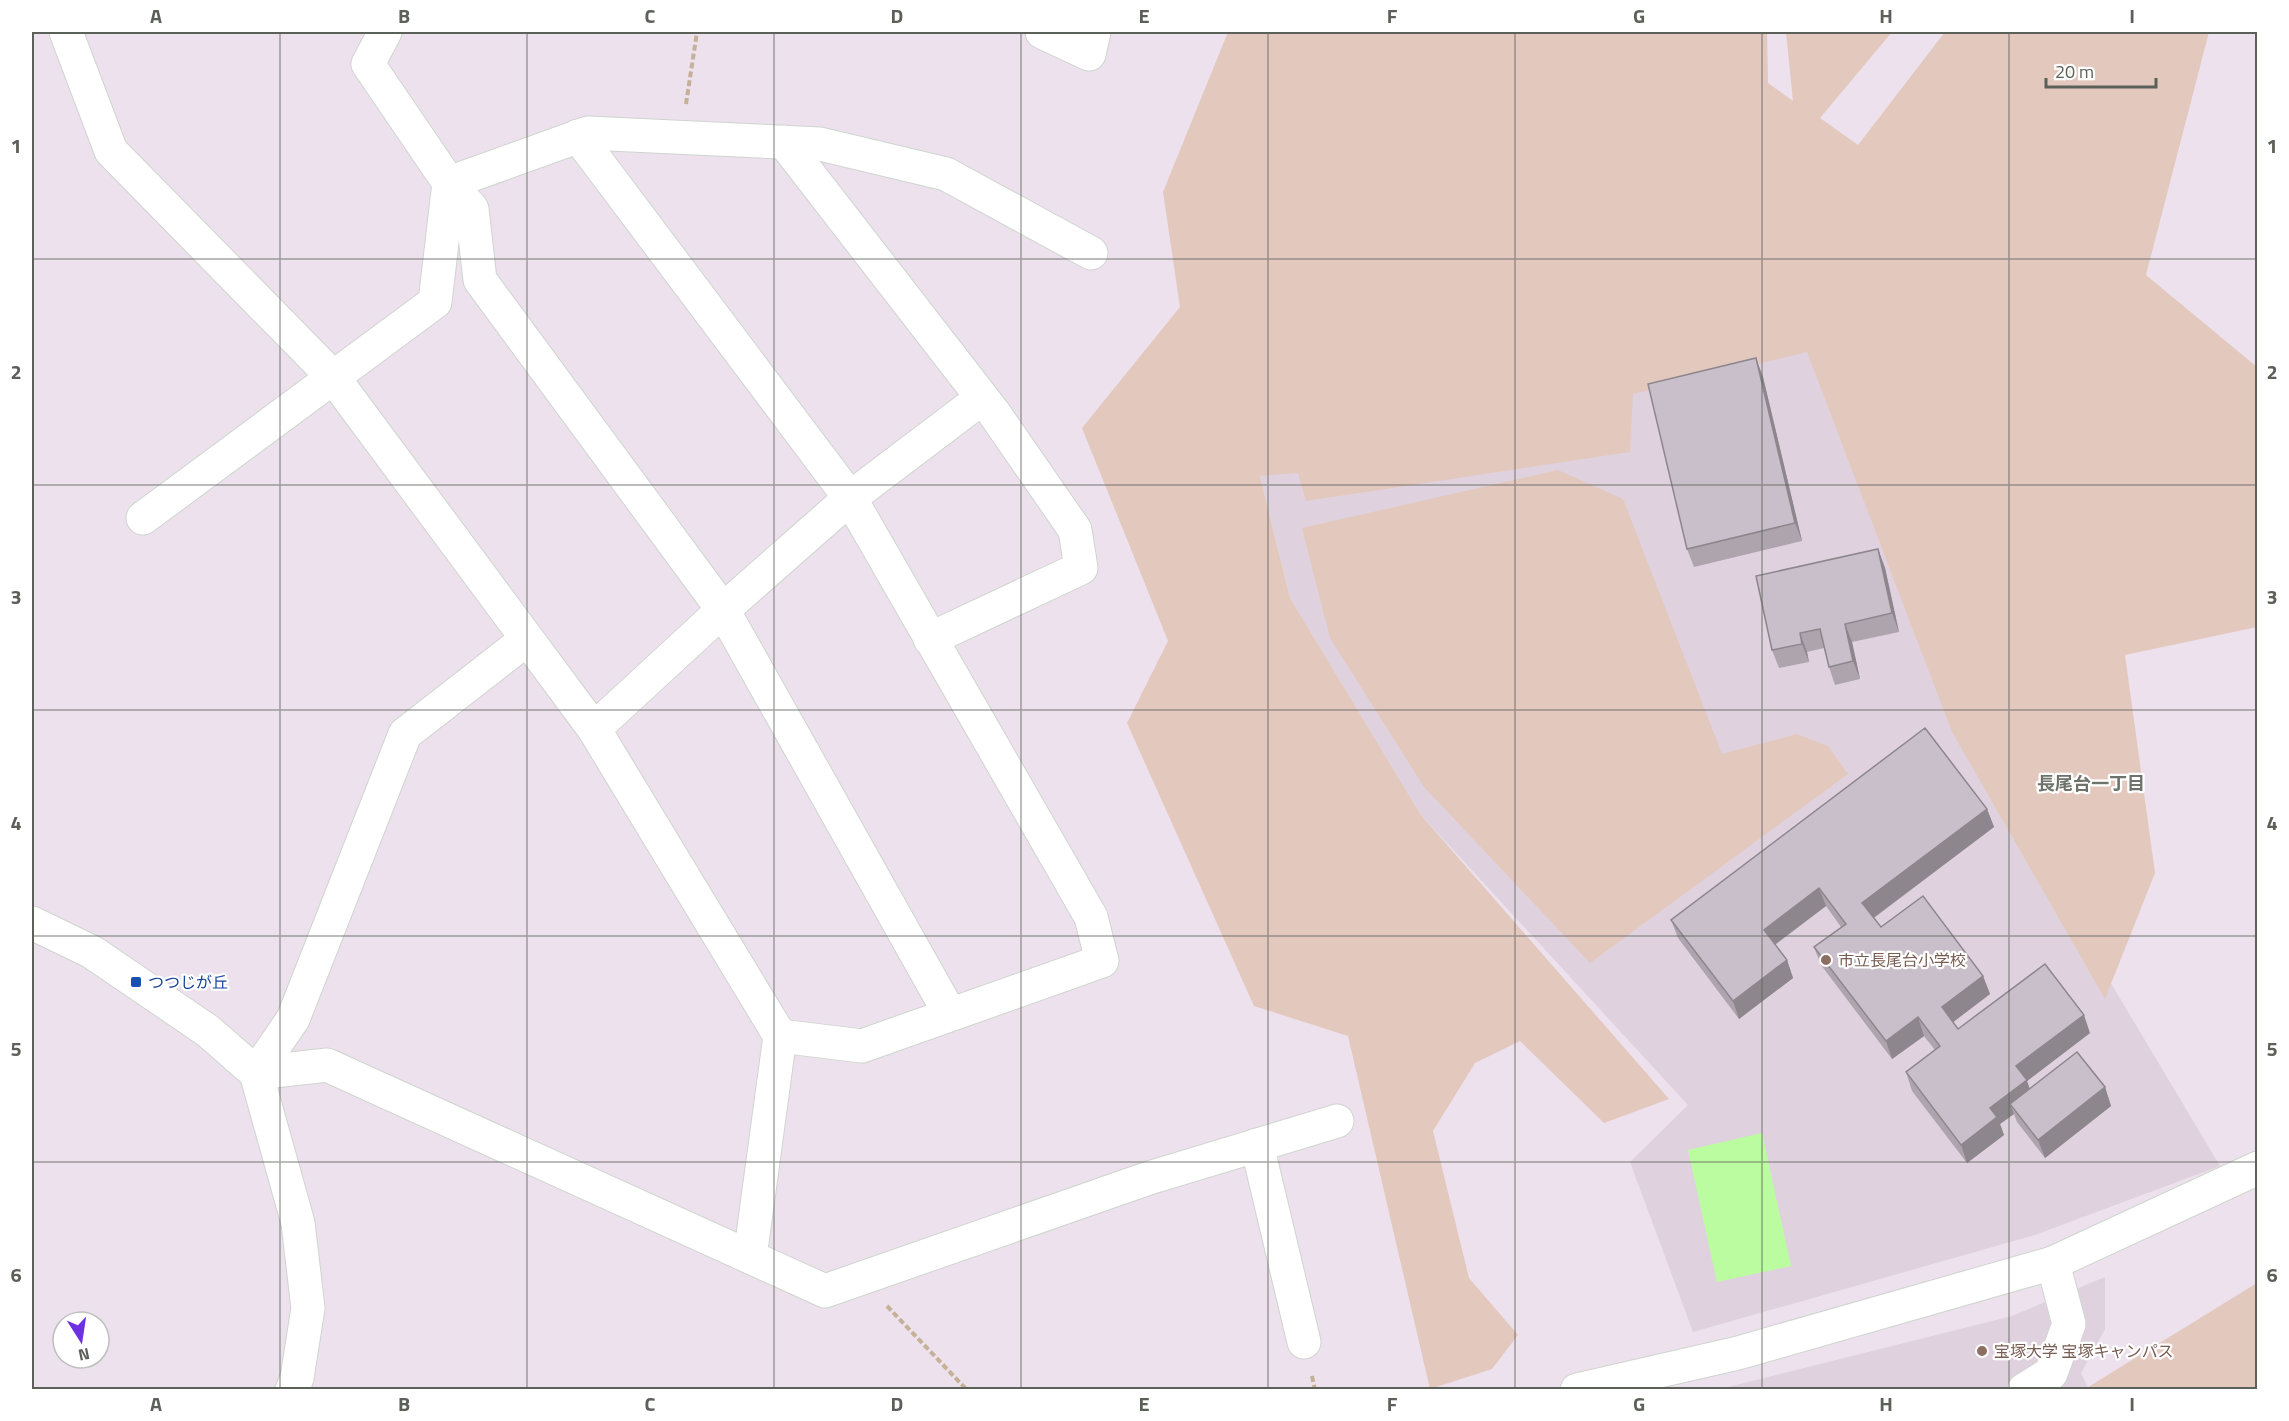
<svg xmlns="http://www.w3.org/2000/svg" width="2289" height="1421" font-family="'Titillium Web','Noto Sans JP',sans-serif">
  <style>
    .education { fill: #dfd2de }
    .green { fill: #e3c8be }
    .water { fill: #bcfca1 }
    .lines { fill: none; stroke-linecap: round; stroke-linejoin: round }
    .minor-casing { stroke: #cfd5cf; stroke-width: 35 }
    .path { stroke: #c5b198; stroke-width: 4; stroke-dasharray: 6 3; stroke-linecap: butt }
    .minor { stroke: #fff; stroke-width: 33 }
    .wall { fill: #ada4ae }
    .shaded-wall { fill: #8d868d }
    .building { fill: #c9bfca; stroke: #8d868d; stroke-width: 1.5 }
    .grid { fill: none; stroke: #5b6159; stroke-width: 1.5; stroke-opacity: 0.55 }
    .education-dot { fill: #8d6e63; stroke: #fff; stroke-width: 2 }
    .transit-dot { fill: #1a4fb4; stroke: #fff; stroke-width: 2 }
    .labels { text-anchor: middle; dominant-baseline: central; stroke-width: 4.5; stroke-linejoin: round; paint-order: stroke }
    .education-label { font-size: 16px; fill: #785e54; stroke: #fff; text-anchor: start }
    .transit-label { font-size: 16px; fill: #164399; stroke: #fff; text-anchor: start }
    .neighbourhood-label { font-size: 18px; font-weight: bold; fill: #6d736b; stroke: #fff }
    .neatline { fill: none; stroke: #5b6159; stroke-width: 2 }
    .grid-label { font-size: 20px; text-anchor: middle; font-weight: bold; fill: #5b6159 }
  </style>
  <rect width="100%" height="100%" fill="#ece1ec"/>
  <g class="education">
    <path d="M1800,315L1976,757L2220,1166L2035,1235L1693,1332L1630,1162L1688,1105L1421,815L1290,598L1260,476Z"/>
    <path d="M2105,1277V1329L2081,1373L2089,1389L1716,1390L2012,1316Z"/>
  </g>
  <g class="green">
    <path d="M1228,32H1767L1768,83L1793,101L1786,32H1892L1820,118L1858,145L1945,32H2209L2146,275L2257,367V627L2125,655L2155,873L2105,999L1952,732L1807,352L1633,394L1630,452L1306,501L1298,473L1260,476L1290,598L1421,815L1669,1099L1604,1123L1520,1041L1475,1063L1433,1131L1469,1278L1518,1335L1492,1369L1430,1389L1348,1036L1254,1006L1127,723L1168,641L1082,428L1180,307L1163,192Z"/>
    <path d="M1558,470L1623,499L1722,754L1797,734L1828,746L1848,774L1590,963L1424,787L1330,638L1302,528Z"/>
    <path d="M2257,1283V1389H2085Z"/>
  </g>
  <path class="water" d="M1762,1133L1791,1266L1717,1282L1688,1150Z"/>
  <g class="lines">
    <defs>
      <g id="minor">
        <path d="M66,32L111,151L333,377L594,729L780,1036L862,1046L1102,961L1091,917L850,498L578,136"/>
        <path d="M1042,32L1089,54L1094,32"/>
        <path d="M784,142L994,413L1075,530L1081,568L930,639"/>
        <path d="M143,518L435,302L449,183L368,64L385,32"/>
        <path d="M594,729L723,610L850,498L982,398"/>
        <path d="M32,923L92,952L208,1031L256,1073L298,1223L308,1308L297,1378L292,1390"/>
        <path d="M950,1014L723,610L480,280L472,209L449,183L588,133L820,144L946,174L1091,253"/>
        <path d="M256,1073L327,1065L750,1257L780,1036"/>
        <path d="M256,1073L293,1019L405,734L527,639"/>
        <path d="M1257,1145L1304,1342"/>
        <path d="M750,1257L825,1291L1149,1178L1337,1121"/>
        <path d="M1577,1390L1738,1353L2053,1263L2258,1168"/>
        <path d="M2024,1390L2051,1373L2069,1324L2053,1263"/>
      </g>
    </defs>
    <use href="#minor" class="minor-casing"/>
    <g class="path">
      <path d="M686,104L697,32"/>
      <path d="M887,1306L967,1390"/>
      <path d="M1312,1376L1315,1390"/>
    </g>
    <use href="#minor" class="minor"/>
  </g>
  <g class="wall">
    <path d="M1763,377L1802,541L1694,567L1687,549Z"/>
    <path d="M1878,549L1885,568L1899,632L1852,642L1860,679L1835,685L1829,667L1824,648L1807,652L1809,662L1779,668L1772,650Z"/>
    <path d="M1987,809L1994,827L1874,918L1881,927L1983,976L1990,994L1953,1022L1958,1029L2090,1033L2027,1081L2030,1089L2105,1087L2111,1106L2045,1158L2017,1122L2014,1114L2000,1124L2004,1135L1967,1163L1912,1091L1906,1072L1935,1050L1924,1036L1892,1059L1821,965L1814,947L1841,927L1826,906L1775,945L1787,960L1793,978L1739,1019L1678,938L1671,920Z"/>
  </g>
  <g class="shaded-wall">
    <path d="M1756,358L1763,377L1802,541L1795,523Z"/>
    <path d="M1878,549L1885,568L1899,632L1892,613Z"/>
    <path d="M1845,624L1852,642L1860,679L1853,661Z"/>
    <path d="M1800,633L1807,652L1809,662L1802,644Z"/>
    <path d="M1987,809L1994,827L1869,921L1862,903Z"/>
    <path d="M1819,888L1826,906L1770,948L1764,930Z"/>
    <path d="M1787,960L1793,978L1739,1019L1733,1001Z"/>
    <path d="M1983,976L1990,994L1948,1026L1942,1007Z"/>
    <path d="M2084,1015L2090,1033L2027,1081L2033,1099L2010,1104L2014,1114L2000,1124L2004,1135L1967,1163L1961,1145L1990,1108L2016,1066Z"/>
    <path d="M1918,1017L1924,1036L1892,1059L1886,1041Z"/>
    <path d="M2105,1087L2111,1106L2045,1158L2038,1140Z"/>
  </g>
  <g class="building">
    <path d="M1756,358L1795,523L1687,549L1648,384Z"/>
    <path d="M1878,549L1892,613L1845,624L1853,661L1829,667L1820,629L1800,633L1802,644L1772,650L1756,576Z"/>
    <path d="M1925,728L1987,809L1862,903L1881,927L1923,896L1983,976L1942,1007L1958,1029L2045,964L2084,1015L2016,1066L2027,1080L1990,1108L1997,1117L1961,1145L1906,1072L1940,1046L1918,1017L1886,1041L1814,947L1846,924L1819,888L1764,930L1787,960L1733,1001L1671,920Z"/>
    <path d="M2077,1052L2105,1087L2038,1140L2010,1104Z"/>
  </g>
  <path class="grid" d="M280,32V1390M527,32V1390M774,32V1390M1021,32V1390M1268,32V1390M1515,32V1390M1762,32V1390M2009,32V1390M32,259H2258M32,485H2258M32,710H2258M32,936H2258M32,1162H2258"/>
  <g class="education-dot">
    <circle cx="1826" cy="960" r="6"/>
    <circle cx="1982" cy="1351" r="6"/>
  </g>
  <rect class="transit-dot" x="130" y="976" width="12" height="12" rx="3"/>
  <g class="labels">
    <g class="education-label">
      <text x="1838" y="960">市立長尾台小学校</text>
      <text x="1994" y="1351">宝塚大学 宝塚キャンパス</text>
    </g>
    <g class="transit-label">
      <text x="148" y="982">つつじが丘</text>
    </g>
    <g class="neighbourhood-label">
      <text x="2091" y="783">長尾台一丁目</text>
    </g>
  </g>
  <rect width="2289" height="1421" fill="none" stroke="#ffffff" stroke-width="66"/>
  <g transform="translate(81 1340) rotate(168)"><circle r="28" fill="#ffffff" stroke="#bdc0bd" stroke-width="1.5"/>
  <path d="M0-4.5L10 22L0 15L-10 22Z" fill="#6d31e2"/>
  <text y="-9" font-size="16" font-weight="bold" text-anchor="middle" fill="#5b6159">N</text>
  </g>
  <path d="M2046 78v9h110v-9" fill="none" stroke="#5b6159" stroke-width="3"/>
  <text x="2055" y="78" font-size="18" fill="#5b6159" stroke="#ffffff" stroke-width="4.5" paint-order="stroke">20 m</text>
  <rect x="33" y="33" width="2223" height="1355" class="neatline"/>
  <g class="grid-label">
    <text x="156" y="23">A</text>
    <text x="404" y="23">B</text>
    <text x="650" y="23">C</text>
    <text x="897" y="23">D</text>
    <text x="1144" y="23">E</text>
    <text x="1392" y="23">F</text>
    <text x="1639" y="23">G</text>
    <text x="1886" y="23">H</text>
    <text x="2132" y="23">I</text>
    <text x="16" y="153">1</text>
    <text x="2272" y="153">1</text>
    <text x="16" y="379">2</text>
    <text x="2272" y="379">2</text>
    <text x="16" y="604">3</text>
    <text x="2272" y="604">3</text>
    <text x="16" y="830">4</text>
    <text x="2272" y="830">4</text>
    <text x="16" y="1056">5</text>
    <text x="2272" y="1056">5</text>
    <text x="16" y="1282">6</text>
    <text x="2272" y="1282">6</text>
    <text x="156" y="1411">A</text>
    <text x="404" y="1411">B</text>
    <text x="650" y="1411">C</text>
    <text x="897" y="1411">D</text>
    <text x="1144" y="1411">E</text>
    <text x="1392" y="1411">F</text>
    <text x="1639" y="1411">G</text>
    <text x="1886" y="1411">H</text>
    <text x="2132" y="1411">I</text>
  </g>
</svg>
